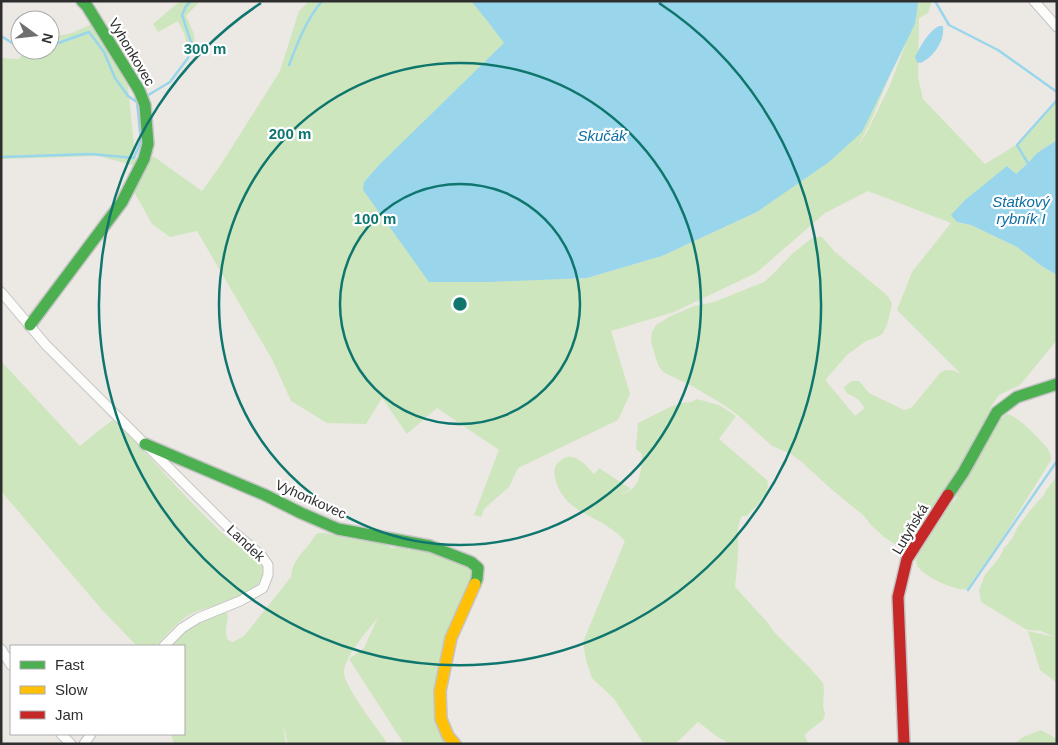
<svg xmlns="http://www.w3.org/2000/svg" width="1058" height="745" font-family="Helvetica,sans-serif">
  <style>
    .green { fill: #cee6be; fill-rule: evenodd }
    .water { fill: #99d6ec }
    .lines { fill: none; stroke-linecap: round; stroke-linejoin: round }
    .stream { stroke: #99d6ec; stroke-width: 2.5 }
    .street-casing { stroke: #c5c4c5; stroke-width: 11 }
    .fast-casing { stroke: #c5c4c5; stroke-width: 14 }
    .slow-casing { stroke: #c5c4c5; stroke-width: 14 }
    .jam-casing { stroke: #c5c4c5; stroke-width: 14 }
    .street { stroke: #fcfcfb; stroke-width: 9 }
    .fast { stroke: #4caf50; stroke-width: 11 }
    .slow { stroke: #ffc107; stroke-width: 11 }
    .jam { stroke: #c62828; stroke-width: 11 }
    .ring { fill: none; stroke: #0f766e; stroke-width: 2.5 }
    .labels { text-anchor: middle; dominant-baseline: central; stroke-width: 4.5; stroke-linejoin: round; paint-order: stroke }
    .street-label { font-size: 14px; fill: #2e2e2e; stroke: #fff }
    .water-label { font-size: 15px; font-style: italic; fill: #0d6fa3; stroke: #fff }
    .centre { fill: #0f766e; stroke: #fff; stroke-width: 2.5 }
    .ring-label { font-size: 15px; text-anchor: middle; font-weight: bold; fill: #0f766e; stroke: #fff; stroke-width: 4.5; stroke-linejoin: round; paint-order: stroke }
  </style>
  <rect width="100%" height="100%" fill="#ece8e4"/>
  <g class="green">
    <path d="M180,1H200L186,16L194,34L195,48L187,50L185,36L178,21L158,32L153,24Z"/>
    <path d="M309,1H756L915,15L870,123L856,149L868,130L890,85L907,40L915,24L917,1H932L928,13L919,18L918,77L923,99L985,164L1016,145L1057,101V140L1037,153L1028,163L1015,175L1008,166L957,222L971,225L1017,247L1043,267L1057,275V340L1020,385L999,395L990,408V414L963,464L906,551L884,537L871,525L863,515L830,488L803,463L791,454L772,446L739,416L724,405L692,386L663,372L658,365L651,342L652,332L656,325L669,317L694,306L714,302L764,282L773,274L792,254L811,239L817,237H822L835,252L888,296L892,304L887,325L883,333L877,337L866,341L847,355L826,379L827,382L855,416L865,408C862,405 860,400 856,398C850,393 846,396 844,387L852,381H859L869,393L904,410L908,409L912,407L940,373C948,368 954,370 962,375L897,310L912,272L951,223L868,191L825,213L756,273L674,312L611,331L630,394L618,420L518,468L509,487L484,509L481,517L474,515L499,450L437,408L407,434L382,398L366,424L327,423L291,401L273,361L197,231L170,237L152,224L133,190L153,156L202,191L220,166L280,71L299,11ZM797,184L757,212L662,256L587,278L570,279Z"/>
    <path d="M92,24L128,86L136,166L98,156L1,159V58L19,59C25,47 39,50 50,50V38L53,37L72,33Z"/>
    <path d="M1,361L80,446L97,432L113,420C150,455 182,495 219,530C226,536 233,542 240,547C245,551 258,557 261,563C266,570 261,581 256,587C239,603 213,604 193,613C178,620 167,635 156,646H137L103,611L1,491Z"/>
    <path d="M697,399L719,405L736,416L719,439L767,480C772,494 755,506 747,516H742C735,529 739,538 738,551C738,563 736,575 735,587L768,623L774,632L809,667L823,683L824,690L823,705L825,715L823,720L805,734V737L809,744H731L719,738L698,722L675,744H644L614,699L592,678L586,660L583,642L625,541C622,537 618,534 614,531C591,513 563,511 555,478C554,472 554,465 560,461C573,449 586,465 594,474L599,468L631,489L621,494C641,490 641,471 642,454L636,449L638,423L670,407L681,403L691,402Z"/>
    <path d="M1007,414C1017,415 1041,440 1048,449C1050,453 1051,456 1051,460L1005,534L967,589C956,592 921,575 917,565C915,560 917,557 919,553L948,506L956,499L958,492L999,420Z"/>
    <path d="M1057,476V683L1040,670L1028,631L1054,637L1041,631L1027,630L1022,627L981,602L979,590L985,575L999,558L1004,548L1012,539L1017,528L1032,508L1044,495L1047,489Z"/>
    <path d="M320,533H325L341,537L370,542H380L392,548L401,547L408,549L409,551L412,546L440,554L474,569L438,692L454,744H404L349,659L364,648L378,617C368,631 345,655 344,672C343,685 379,731 388,744H288L283,724L286,744H174L171,734H184V646H166L190,625L226,611L228,616C227,624 224,633 228,640L233,642L244,636L291,577C293,556 307,551 316,534Z"/>
    <path d="M1041,730L1057,739V744H1014L1023,737Z"/>
  </g>
  <g class="water">
    <path d="M471,1H917L918,3L915,24L862,132L829,162L757,212L662,256L587,278L488,282H429L363,190L364,182L380,164L504,43L485,18Z"/>
    <path d="M939,26H943C945,41 933,58 920,63L917,62L915,57C921,45 928,32 939,26Z"/>
    <path d="M1057,140V275L1043,267L1017,247L971,225L957,222L951,215L965,200L1007,166L1016,174L1028,163L1037,153Z"/>
  </g>
  <g class="lines">
    <g class="stream">
      <path d="M935,1L949,25L998,50L1057,92"/>
      <path d="M1,36L17,46H20"/>
      <path d="M50,46L89,32L104,52L115,78L128,96L137,102L138,101"/>
      <path d="M289,65C298,42 306,20 322,1"/>
      <path d="M145,97L170,82L188,58L192,45L182,15L186,6L191,1"/>
      <path d="M1,157L91,154L134,158L141,141L137,102"/>
      <path d="M1029,165L1017,145L1057,100"/>
      <path d="M968,590L1057,461"/>
    </g>
    <defs>
      <g id="street">
        <path d="M1034,1L1057,27"/>
        <path d="M1,292L46,345L229,528L261,555L268,565V575L263,588L240,601L198,618L182,628L164,646"/>
        <path d="M1,649L11,665"/>
        <path d="M61,734L71,744"/>
        <path d="M84,744L91,734"/>
      </g>
      <g id="fast">
        <path d="M30,325L122,202L144,159L148,144L145,105L139,90L87,6L82,1"/>
        <path d="M145,444L265,495L301,513L338,529L430,546L471,562L478,568L477,579L475,584"/>
        <path d="M948,495L963,473L997,412L1017,397L1057,384"/>
      </g>
      <path id="slow" d="M455,744L448,736L441,719L440,691L451,638L475,584"/>
      <path id="jam" d="M904,744L898,597L907,559L948,495"/>
    </defs>
    <use href="#street" class="street-casing"/>
    <use href="#fast" class="fast-casing"/>
    <use href="#slow" class="slow-casing"/>
    <use href="#jam" class="jam-casing"/>
    <use href="#street" class="street"/>
    <use href="#fast" class="fast"/>
    <use href="#slow" class="slow"/>
    <use href="#jam" class="jam"/>
  </g>
  <g class="ring">
    <circle cx="460" cy="304" r="120"/>
    <circle cx="460" cy="304" r="241"/>
    <path d="M659 3A361 361 0 1 1 261 3"/>
  </g>
  <g class="labels">
    <g class="street-label">
      <text transform="translate(132 52) rotate(59)">Vyhonkovec</text>
      <text transform="translate(311 499) rotate(24)">Vyhonkovec</text>
      <text transform="translate(910 529) rotate(-59)">Lutyňská</text>
      <text transform="translate(246 543) rotate(43)">Landek</text>
    </g>
    <g class="water-label">
      <text x="602" y="135">Skučák</text>
      <text x="1021" y="201">Statkový<tspan x="1021" dy="17">rybník I</tspan></text>
    </g>
  </g>
  <circle cx="460" cy="304" r="8" class="centre"/>
  <g class="ring-label">
    <text x="205" y="54">300 m</text>
    <text x="290" y="139">200 m</text>
    <text x="375" y="224">100 m</text>
  </g>
  <rect width="1058" height="745" fill="none" stroke="#2e2e2e" stroke-width="5"/>
  <rect x="10" y="645" width="175" height="90" fill="#ffffff" stroke="#ababab"/>
  <rect x="20" y="661" width="25" height="8" fill="#4caf50" stroke="#ababab"/>
  <text x="55" y="670" font-size="15" fill="#2e2e2e">Fast</text>
  <rect x="20" y="686" width="25" height="8" fill="#ffc107" stroke="#ababab"/>
  <text x="55" y="695" font-size="15" fill="#2e2e2e">Slow</text>
  <rect x="20" y="711" width="25" height="8" fill="#c62828" stroke="#ababab"/>
  <text x="55" y="720" font-size="15" fill="#2e2e2e">Jam</text>
  <g transform="translate(35 35) rotate(105)"><circle r="24" fill="#ffffff" stroke="#ababab"/>
  <path d="M0-4L9 19L0 12L-9 19Z" fill="#706f6e"/>
  <text y="-8" font-size="14" font-weight="bold" text-anchor="middle" fill="#2e2e2e">N</text>
  </g>
</svg>
